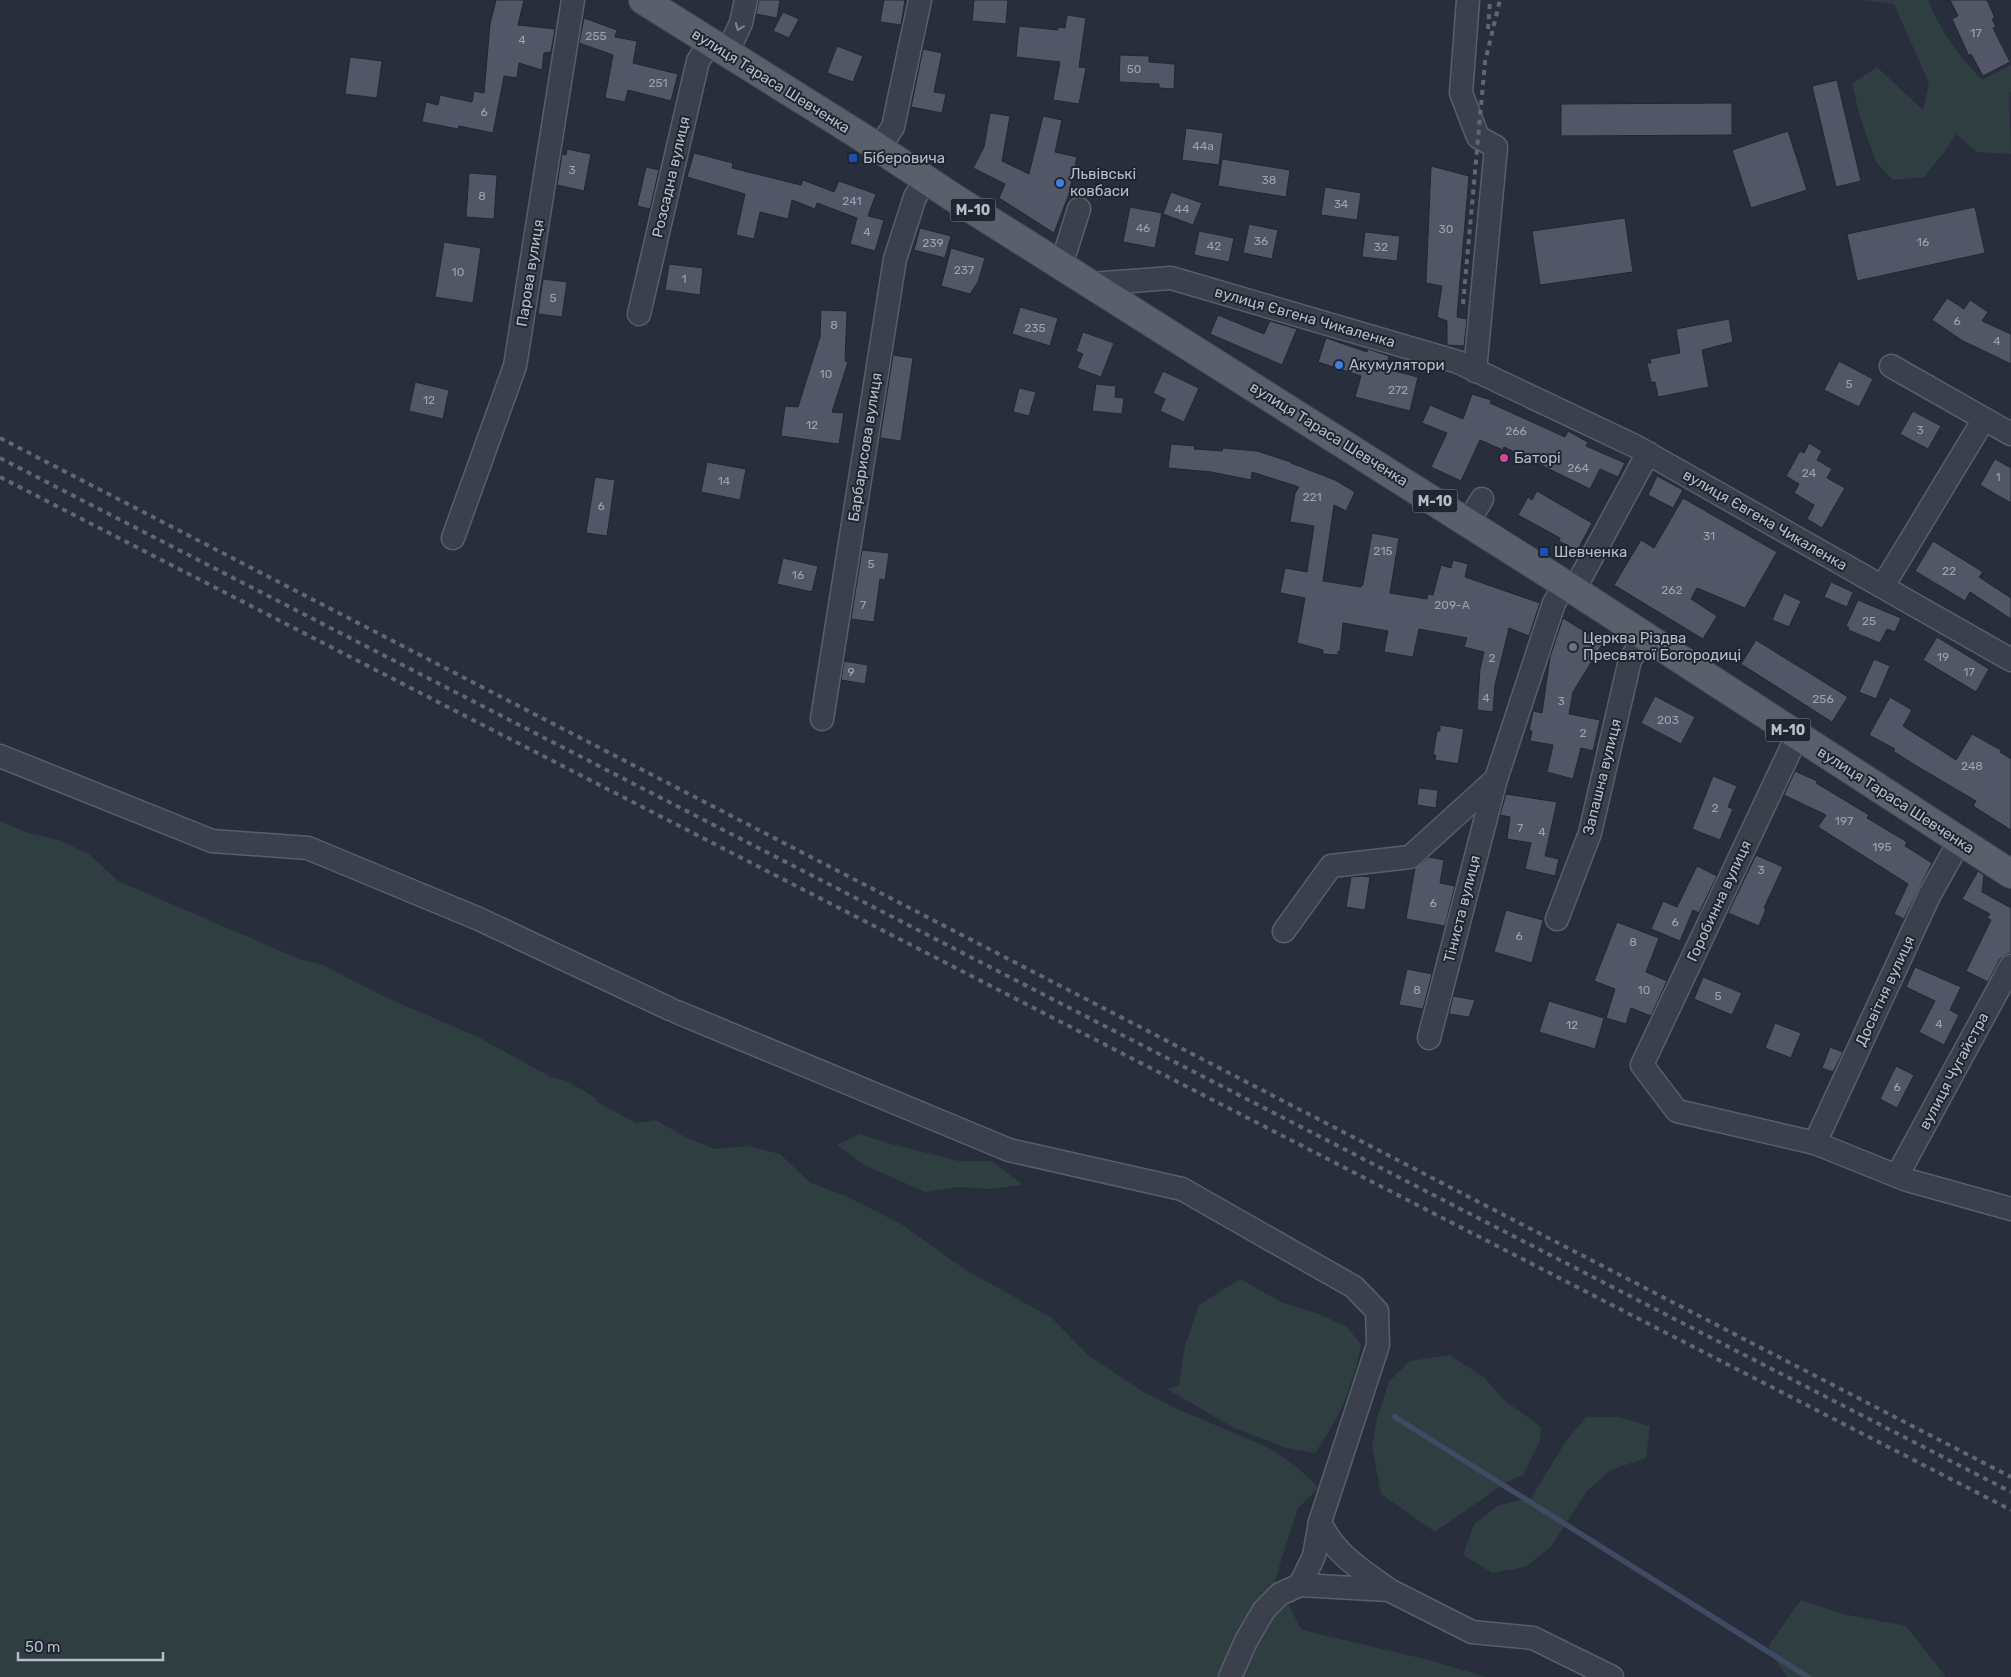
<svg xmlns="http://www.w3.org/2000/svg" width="2011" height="1677" font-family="Rubik,sans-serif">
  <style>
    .green { fill: #2e3e41 }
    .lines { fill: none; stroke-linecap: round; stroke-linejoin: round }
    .stream { stroke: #404a63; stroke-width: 5.5 }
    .building { fill: #525667; stroke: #222734 }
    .minor-casing { stroke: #595e6a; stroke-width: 25 }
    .major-casing { stroke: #454956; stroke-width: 30 }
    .minor { stroke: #3c404d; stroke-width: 22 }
    .major { stroke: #5a5f6c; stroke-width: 28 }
    .rail { stroke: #606675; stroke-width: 4; stroke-dasharray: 5 5; stroke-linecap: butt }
    .oneway { stroke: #808490 }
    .transit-dot { fill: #1a4fb4; stroke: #202532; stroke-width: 2 }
    .shop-dot { fill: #3f7fe0; stroke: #202532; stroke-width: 2 }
    .hotel-dot { fill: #d1479c; stroke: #202532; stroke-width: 2 }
    .worship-dot { fill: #6b7280; stroke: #202532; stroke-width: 2 }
    .labels { text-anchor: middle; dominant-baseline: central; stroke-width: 4; stroke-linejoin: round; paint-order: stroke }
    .number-label { font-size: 12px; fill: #9ea2af }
    .shield { fill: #202532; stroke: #8a8f9a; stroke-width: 1 }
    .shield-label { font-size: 14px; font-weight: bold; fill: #b8bcc7 }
    .street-label { font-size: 15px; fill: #b8bcc7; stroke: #202532 }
    .poi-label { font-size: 15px; fill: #b8bcc7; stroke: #202532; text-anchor: start }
  </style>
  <rect width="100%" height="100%" fill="#282e3c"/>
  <g class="green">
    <path d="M1862,0H1928C1940,31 1958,55 1982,80L2011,65V91L2009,94L2011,154L1977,152L1956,134L1946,150L1924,177L1893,180L1876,162L1860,117L1852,84L1877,67L1923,110L1929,83L1894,4Z"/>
    <path d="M0,821L28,833L59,840L89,854L118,881L302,960L321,964L385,997L478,1037L551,1077L567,1081L596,1098L597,1102L636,1123L656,1120L685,1137L715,1149L748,1146L780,1154L811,1183L844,1195L901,1224L966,1270L1052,1318L1088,1355L1142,1391L1173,1407L1269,1448L1296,1466L1319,1488L1298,1508L1275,1580L1302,1630L1433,1661L1486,1677H0Z"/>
    <path d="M859,1134L891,1144L959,1161H992L1023,1185L990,1189L958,1187L925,1192L864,1165L837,1145Z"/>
    <path d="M1240,1279L1283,1303L1316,1313L1346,1326L1361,1344C1354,1385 1339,1419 1315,1453L1286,1448L1234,1428L1167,1389L1179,1385L1185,1345L1199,1305Z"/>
    <path d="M1450,1355L1485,1378L1504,1400L1541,1427L1540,1441L1523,1475L1505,1483L1435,1532L1381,1494L1372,1447L1377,1418L1389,1381L1410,1361Z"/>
    <path d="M1586,1417H1619L1650,1426L1646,1458L1611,1470L1586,1492L1551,1547L1525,1567L1493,1573L1463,1555L1474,1524L1499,1505L1531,1498L1566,1441Z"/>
    <path d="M1801,1600L1843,1614L1906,1626L1946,1677H1787L1771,1653L1769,1645Z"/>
  </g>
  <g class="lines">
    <path class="stream" d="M1395,1417L1808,1677"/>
  </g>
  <g class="building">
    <path d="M496,0H524L518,25L555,29L551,52L544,53L542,70L519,63L517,78L504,76L493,133L459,126L458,129L422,122L426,102L438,105L440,95L472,102L474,91L484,93L490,24Z"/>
    <path d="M759,0H780L777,18L756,14Z"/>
    <path d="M884,0H905L901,25L880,22Z"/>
    <path d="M974,0H1008L1006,24L972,21Z"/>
    <path d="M1950,0H1987L1995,18L1992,19L1996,27L1993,28L2010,62L1983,76L1971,54L1969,56L1952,19L1958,16Z"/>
    <path d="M783,12L799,19L789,38L773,31Z"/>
    <path d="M1067,15L1086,18L1079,67L1086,68L1079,104L1053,100L1060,62L1016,57L1019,26L1058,30V27L1065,28Z"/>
    <path d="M584,18L617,30L615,37L637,41L633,63L678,74L671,101L628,90L625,102L605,98L613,55L579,43Z"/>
    <path d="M837,46L863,56L853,82L827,73Z"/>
    <path d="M923,49L942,53L934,92L946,94L942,113L911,107Z"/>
    <path d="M1120,55L1149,56V62L1175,64L1174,89L1159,88V84L1119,82Z"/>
    <path d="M350,57L382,61L377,98L345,94Z"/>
    <path d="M1837,80L1861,181L1836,187L1812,86Z"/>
    <path d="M1732,103V135L1561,136V104Z"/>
    <path d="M990,113L1010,116L1002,161L1029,174L1043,116L1062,120L1055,152L1077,157L1069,194L1054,233L999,198L1005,184L973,168L984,147Z"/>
    <path d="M1186,128L1223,133L1219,165L1182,160Z"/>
    <path d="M1788,131L1807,190L1751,208L1732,150Z"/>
    <path d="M567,149L591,154L584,191L557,185L562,154L566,155Z"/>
    <path d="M694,153L733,163L732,168L801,185L803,180L834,192L839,181L876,194L868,216L884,220L875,251L850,244L857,218L817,203L815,209L792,200L788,219L760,212L754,239L736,235L745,194L687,177Z"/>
    <path d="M1222,159L1290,170L1286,197L1218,186Z"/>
    <path d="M1431,166L1469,176L1457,317L1467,319L1464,346L1447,345V321L1437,317L1442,286L1426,283Z"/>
    <path d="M646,167L659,170L650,209L637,206Z"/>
    <path d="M469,173L497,175L494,219L466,217Z"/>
    <path d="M1325,187L1361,193L1357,220L1321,215Z"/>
    <path d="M1171,192L1202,203L1193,225L1163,214Z"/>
    <path d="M1130,207L1162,213L1155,248L1123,242Z"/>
    <path d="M1975,207L1985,253L1857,281L1847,234Z"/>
    <path d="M1625,218L1633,272L1540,285L1532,231Z"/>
    <path d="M1249,224L1278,230L1272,259L1243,253Z"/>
    <path d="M920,228L951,236L945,258L914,250Z"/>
    <path d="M1199,231L1234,238L1229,262L1194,255Z"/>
    <path d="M1365,232L1400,236L1397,261L1362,257Z"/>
    <path d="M444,242L481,248L473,303L435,297Z"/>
    <path d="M951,248L985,258L978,282L970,294L941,286Z"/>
    <path d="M669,264L703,268L700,295L665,290Z"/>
    <path d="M543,279L567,282L562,317L538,314Z"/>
    <path d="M1947,298L1964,309L1970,300L1988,312L1982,321L2011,334V364L1963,341L1932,320Z"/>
    <path d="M1020,307L1058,318L1050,346L1012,334Z"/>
    <path d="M821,310L847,311L845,361L848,362L832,412L844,413L839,444L781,436L785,406L798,407L820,337Z"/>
    <path d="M1218,315L1264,334L1270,321L1297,329L1282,365L1210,334Z"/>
    <path d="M1729,319L1733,342L1702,350L1709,387L1658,397L1655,382H1651L1647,363H1651L1650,359L1680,353L1676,329Z"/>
    <path d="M1083,332L1114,343L1101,377L1077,368L1083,354L1076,351Z"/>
    <path d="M1326,338L1367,352L1368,349L1389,356L1386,369L1418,377L1410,411L1355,397L1361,376L1318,362Z"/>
    <path d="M893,355L913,358L901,441L880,438Z"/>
    <path d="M1839,361L1873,379L1859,407L1824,390Z"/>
    <path d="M1163,371L1199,388L1184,422L1160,411L1165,399L1153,393Z"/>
    <path d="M415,382L449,390L443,419L409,411Z"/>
    <path d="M1096,384L1116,386L1115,397L1124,398L1122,414L1092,411Z"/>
    <path d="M1019,388L1036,392L1029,416L1013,412Z"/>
    <path d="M1472,394L1491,400L1490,403L1565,437L1568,431L1588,442L1586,446L1625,463L1618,477L1600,469L1590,489L1504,447L1503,450L1480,440L1461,481L1431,467L1447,433L1422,423L1430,405L1463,419Z"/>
    <path d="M1913,411L1941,426L1928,449L1900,434Z"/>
    <path d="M1809,443L1822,451L1817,460L1832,469L1827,478L1845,488L1822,528L1807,519L1814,505L1794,493L1799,484L1786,476L1800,451L1804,453Z"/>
    <path d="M1171,444L1195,446L1194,449L1222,451L1223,448L1257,451L1291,462V463L1335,480L1355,492L1346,511L1334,505L1323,581L1361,587L1363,584L1372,533L1399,538L1390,593L1427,599L1428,594L1433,595L1441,565L1451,568L1453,560L1468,564L1465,577L1540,603L1529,636L1509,628L1495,685L1493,712L1477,710L1480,669L1484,652L1464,647L1467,638L1419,629L1413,657L1384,652L1388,631L1343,623L1340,652L1338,651V655L1323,654V650L1297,643L1305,598L1280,593L1285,568L1307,572L1314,526L1290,522L1295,493L1299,487L1252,472L1251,480L1211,472L1168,468Z"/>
    <path d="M1995,459L2011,468V503L1980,485Z"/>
    <path d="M707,462L746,469L740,500L701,492Z"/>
    <path d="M1657,476L1683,490L1673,508L1648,495Z"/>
    <path d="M595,477L615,480L607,536L586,533Z"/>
    <path d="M1537,491L1592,523L1577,551L1559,541L1560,538L1518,515L1528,497L1532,500Z"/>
    <path d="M1683,498L1777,552L1745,608L1697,588L1691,599L1717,616L1703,639L1614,585L1641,540L1654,548Z"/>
    <path d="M1933,541L1983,572L1979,577L2011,598V619L1970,592L1965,601L1915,571Z"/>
    <path d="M862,550L889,553L885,580L880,579L874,622L851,619Z"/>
    <path d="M783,558L818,566L812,592L777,584Z"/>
    <path d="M1831,582L1853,592L1847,607L1824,597Z"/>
    <path d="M1784,593L1801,601L1789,627L1772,620Z"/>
    <path d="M1858,600L1901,618L1895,632L1887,629L1880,643L1848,630L1849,628L1846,626Z"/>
    <path d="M1563,618L1603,643L1573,692L1569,714L1600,720L1593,751L1581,748L1573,779L1547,772L1553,745L1530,741L1532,731H1529L1533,711L1542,713L1550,657Z"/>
    <path d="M1937,637L1989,669L1976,692L1923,660Z"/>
    <path d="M1756,640L1848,697L1832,722L1741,664Z"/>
    <path d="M1874,659L1890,666L1876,699L1859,692Z"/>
    <path d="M844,661L868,665L865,684L841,680Z"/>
    <path d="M1655,696L1695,717L1681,744L1641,723Z"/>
    <path d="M1890,697L1912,710L1903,726L1956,760L1972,734L2001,750L2000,752L2011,759V830L1973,806L1976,801L1915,765L1893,751L1895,749L1869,735Z"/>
    <path d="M1440,725L1464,729L1458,764L1435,760L1436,755H1433L1437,731H1440Z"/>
    <path d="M1795,771L1817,781L1816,783L1869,815L1867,818L1907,842L1905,846L1932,863L1904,919L1894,914L1908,884L1818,827L1826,815L1784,795Z"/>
    <path d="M1713,776L1737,786L1728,807L1733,809L1720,840L1692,829Z"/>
    <path d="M1419,788L1438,790L1436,808L1417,805Z"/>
    <path d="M1506,794L1557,802L1545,856L1559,859L1555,876L1525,869L1531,843L1507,839L1510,817L1500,815Z"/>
    <path d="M1756,855L1783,867L1764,908L1766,909L1759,926L1728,913Z"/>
    <path d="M1429,857L1444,860L1440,883L1455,886L1445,926L1406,919L1415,868Z"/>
    <path d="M1697,866L1717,876L1699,913L1693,910L1680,941L1651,929L1663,901L1677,907Z"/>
    <path d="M1978,871L1984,875L1982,892L2011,908V953L2005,955L2000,959L1988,982L1966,971L1991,920L1987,918L1990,914L1962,899Z"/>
    <path d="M1361,876L1370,877L1365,910L1346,907L1351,877Z"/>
    <path d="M1506,910L1543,920L1532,963L1494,952Z"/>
    <path d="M1617,922L1659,938L1646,972L1667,981L1651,1016L1631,1008L1626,1024L1606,1018L1615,989L1594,981Z"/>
    <path d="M1915,967L1961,987L1950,1010L1959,1015L1944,1045L1919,1032L1935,1001L1906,987Z"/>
    <path d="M1407,969L1432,974L1423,1009L1399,1005Z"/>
    <path d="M1703,977L1742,993L1732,1015L1694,999Z"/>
    <path d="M1453,996L1475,1000L1469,1017L1449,1014Z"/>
    <path d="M1549,1001L1604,1018L1595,1049L1539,1032Z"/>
    <path d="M1775,1023L1801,1033L1791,1058L1765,1048Z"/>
    <path d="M1830,1047L1843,1052L1833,1072L1822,1068Z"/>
    <path d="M1896,1066L1914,1075L1897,1108L1880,1099Z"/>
  </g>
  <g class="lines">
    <defs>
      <g id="minor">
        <path d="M1468,0L1461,93L1478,137L1496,147L1475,371"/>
        <path d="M727,53L741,23L746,0"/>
        <path d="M879,148L893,127L920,0"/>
        <path d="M1059,263L1066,250L1079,209"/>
        <path d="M1091,284L1171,278L1458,362L1635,446L2011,660"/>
        <path d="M639,314L698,61L710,43"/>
        <path d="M1891,366L2011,434"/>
        <path d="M1468,522L1482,499"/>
        <path d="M453,538L515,366L573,0"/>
        <path d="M1883,586L1984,419"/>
        <path d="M1574,590L1648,453"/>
        <path d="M822,719L895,259L915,197L927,179"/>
        <path d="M1797,736L1642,1065L1677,1111L1815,1143L1907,1180L2011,1209"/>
        <path d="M0,756L212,841L308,848L479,919L670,1009"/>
        <path d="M1557,919L1590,833L1630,660L1646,636"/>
        <path d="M1284,931L1331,866L1410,857L1496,779"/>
        <path d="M677,1012L1009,1150L1182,1189L1354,1287L1377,1311L1378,1345L1320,1522L1314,1556L1300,1585"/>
        <path d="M1429,1038L1496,779L1554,603L1565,585"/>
        <path d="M1815,1143L1929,896L1959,842"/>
        <path d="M1897,1176L2011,966"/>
        <path d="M1320,1522C1335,1555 1362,1570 1389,1590"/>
        <path d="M1230,1677L1246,1641L1264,1610L1280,1594L1300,1585L1389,1590L1472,1632L1533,1638L1612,1677"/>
      </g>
      <path id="major" d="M643,0L865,139L951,196L1574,590L2011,874"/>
    </defs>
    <use href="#minor" class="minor-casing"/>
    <use href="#major" class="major-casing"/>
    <use href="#minor" class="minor"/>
    <use href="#major" class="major"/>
    <g class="rail">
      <path d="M1488,29L1490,0"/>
      <path d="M1463,304L1485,62L1500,0"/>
      <path d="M0,438L2011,1477"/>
      <path d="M0,458L2011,1492"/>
      <path d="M0,477L2011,1510"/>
    </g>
  </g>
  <defs><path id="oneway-chevron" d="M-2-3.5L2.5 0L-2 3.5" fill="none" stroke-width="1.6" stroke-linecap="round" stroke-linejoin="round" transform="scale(1.25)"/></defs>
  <use class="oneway" href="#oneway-chevron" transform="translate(739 27) rotate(111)"/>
  <g class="transit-dot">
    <rect x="848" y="153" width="10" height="10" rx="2.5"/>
    <rect x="1539" y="547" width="10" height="10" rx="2.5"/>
  </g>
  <g class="shop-dot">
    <circle cx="1060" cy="183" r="5"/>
    <circle cx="1339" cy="365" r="5"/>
  </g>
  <circle class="hotel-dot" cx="1504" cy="458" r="5"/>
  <circle class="worship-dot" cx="1573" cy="647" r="5"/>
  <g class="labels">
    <g class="number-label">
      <text x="1976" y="33">17</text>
      <text x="596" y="36">255</text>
      <text x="522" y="40">4</text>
      <text x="1134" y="69">50</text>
      <text x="658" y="83">251</text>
      <text x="484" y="112">6</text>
      <text x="1203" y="146">44а</text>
      <text x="572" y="170">3</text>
      <text x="1269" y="180">38</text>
      <text x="482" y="196">8</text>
      <text x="852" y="201">241</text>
      <text x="1341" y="204">34</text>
      <text x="1182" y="209">44</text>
      <text x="1143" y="228">46</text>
      <text x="1446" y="229">30</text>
      <text x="867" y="232">4</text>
      <text x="1261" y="241">36</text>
      <text x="1923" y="242">16</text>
      <text x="933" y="243">239</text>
      <text x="1214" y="246">42</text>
      <text x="1381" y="247">32</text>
      <text x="964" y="270">237</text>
      <text x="458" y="272">10</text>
      <text x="684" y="279">1</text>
      <text x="553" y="298">5</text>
      <text x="1957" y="321">6</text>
      <text x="834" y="325">8</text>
      <text x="1035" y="328">235</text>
      <text x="1997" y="341">4</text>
      <text x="826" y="374">10</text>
      <text x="1849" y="384">5</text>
      <text x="1398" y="390">272</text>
      <text x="429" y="400">12</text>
      <text x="812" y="425">12</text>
      <text x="1920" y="430">3</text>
      <text x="1516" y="431">266</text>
      <text x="1578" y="468">264</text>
      <text x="1809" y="473">24</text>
      <text x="1998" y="477">1</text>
      <text x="724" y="481">14</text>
      <text x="1312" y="497">221</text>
      <text x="601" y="506">6</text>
      <text x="1709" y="536">31</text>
      <text x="1383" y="551">215</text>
      <text x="871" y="564">5</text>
      <text x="1949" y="571">22</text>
      <text x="798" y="575">16</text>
      <text x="1672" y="590">262</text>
      <text x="863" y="605">7</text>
      <text x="1452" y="605">209-А</text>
      <text x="1869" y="621">25</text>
      <text x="1943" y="657">19</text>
      <text x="1492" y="658">2</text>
      <text x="851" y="672">9</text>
      <text x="1969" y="672">17</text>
      <text x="1486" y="698">4</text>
      <text x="1823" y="699">256</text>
      <text x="1561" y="701">3</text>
      <text x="1668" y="720">203</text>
      <text x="1583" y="733">2</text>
      <text x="1972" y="766">248</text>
      <text x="1715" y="808">2</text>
      <text x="1844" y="821">197</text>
      <text x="1520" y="828">7</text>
      <text x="1542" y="832">4</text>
      <text x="1882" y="847">195</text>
      <text x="1761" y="870">3</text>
      <text x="1433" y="903">6</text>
      <text x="1675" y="922">6</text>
      <text x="1519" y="936">6</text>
      <text x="1633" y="942">8</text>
      <text x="1417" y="990">8</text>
      <text x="1644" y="990">10</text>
      <text x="1718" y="996">5</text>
      <text x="1939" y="1024">4</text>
      <text x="1572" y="1025">12</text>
      <text x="1897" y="1087">6</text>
    </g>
    <g class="shield">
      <rect x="950.5" y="198.5" width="45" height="23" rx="4"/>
      <rect x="1412.5" y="489.5" width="45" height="23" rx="4"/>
      <rect x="1765.5" y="718.5" width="45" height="23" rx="4"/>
    </g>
    <g class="shield-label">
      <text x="973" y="210">М-10</text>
      <text x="1435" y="501">М-10</text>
      <text x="1788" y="730">М-10</text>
    </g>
    <g class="street-label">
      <text transform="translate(771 81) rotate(32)">вулиця Тараса Шевченка</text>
      <text transform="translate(671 177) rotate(-77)">Розсадна вулиця</text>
      <text transform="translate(530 273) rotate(-81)">Парова вулиця</text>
      <text transform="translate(1305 317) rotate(16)">вулиця Євгена Чикаленка</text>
      <text transform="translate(1329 434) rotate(32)">вулиця Тараса Шевченка</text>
      <text transform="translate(865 447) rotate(-81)">Барбарисова вулиця</text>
      <text transform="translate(1765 520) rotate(30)">вулиця Євгена Чикаленка</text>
      <text transform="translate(1602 777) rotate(-76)">Запашна вулиця</text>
      <text transform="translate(1896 800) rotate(33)">вулиця Тараса Шевченка</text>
      <text transform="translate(1719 901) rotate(-65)">Горобинна вулиця</text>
      <text transform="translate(1462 909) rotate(-76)">Тіниста вулиця</text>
      <text transform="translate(1885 991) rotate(-65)">Досвітня вулиця</text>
      <text transform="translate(1954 1071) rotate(-62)">вулиця Чугайстра</text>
    </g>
    <g class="poi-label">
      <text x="863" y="158">Біберовича</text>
      <text x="1070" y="174">Львівські<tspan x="1070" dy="17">ковбаси</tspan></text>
      <text x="1349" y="365">Акумулятори</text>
      <text x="1514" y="458">Баторі</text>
      <text x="1554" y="552">Шевченка</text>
      <text x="1583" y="638">Церква Різдва<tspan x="1583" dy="17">Пресвятої Богородиці</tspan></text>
    </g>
  </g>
  <path d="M18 1652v8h145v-8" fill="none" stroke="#b8bcc7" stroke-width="2.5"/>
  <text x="25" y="1652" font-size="15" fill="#b8bcc7" stroke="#202532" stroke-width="4" paint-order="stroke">50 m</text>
</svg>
